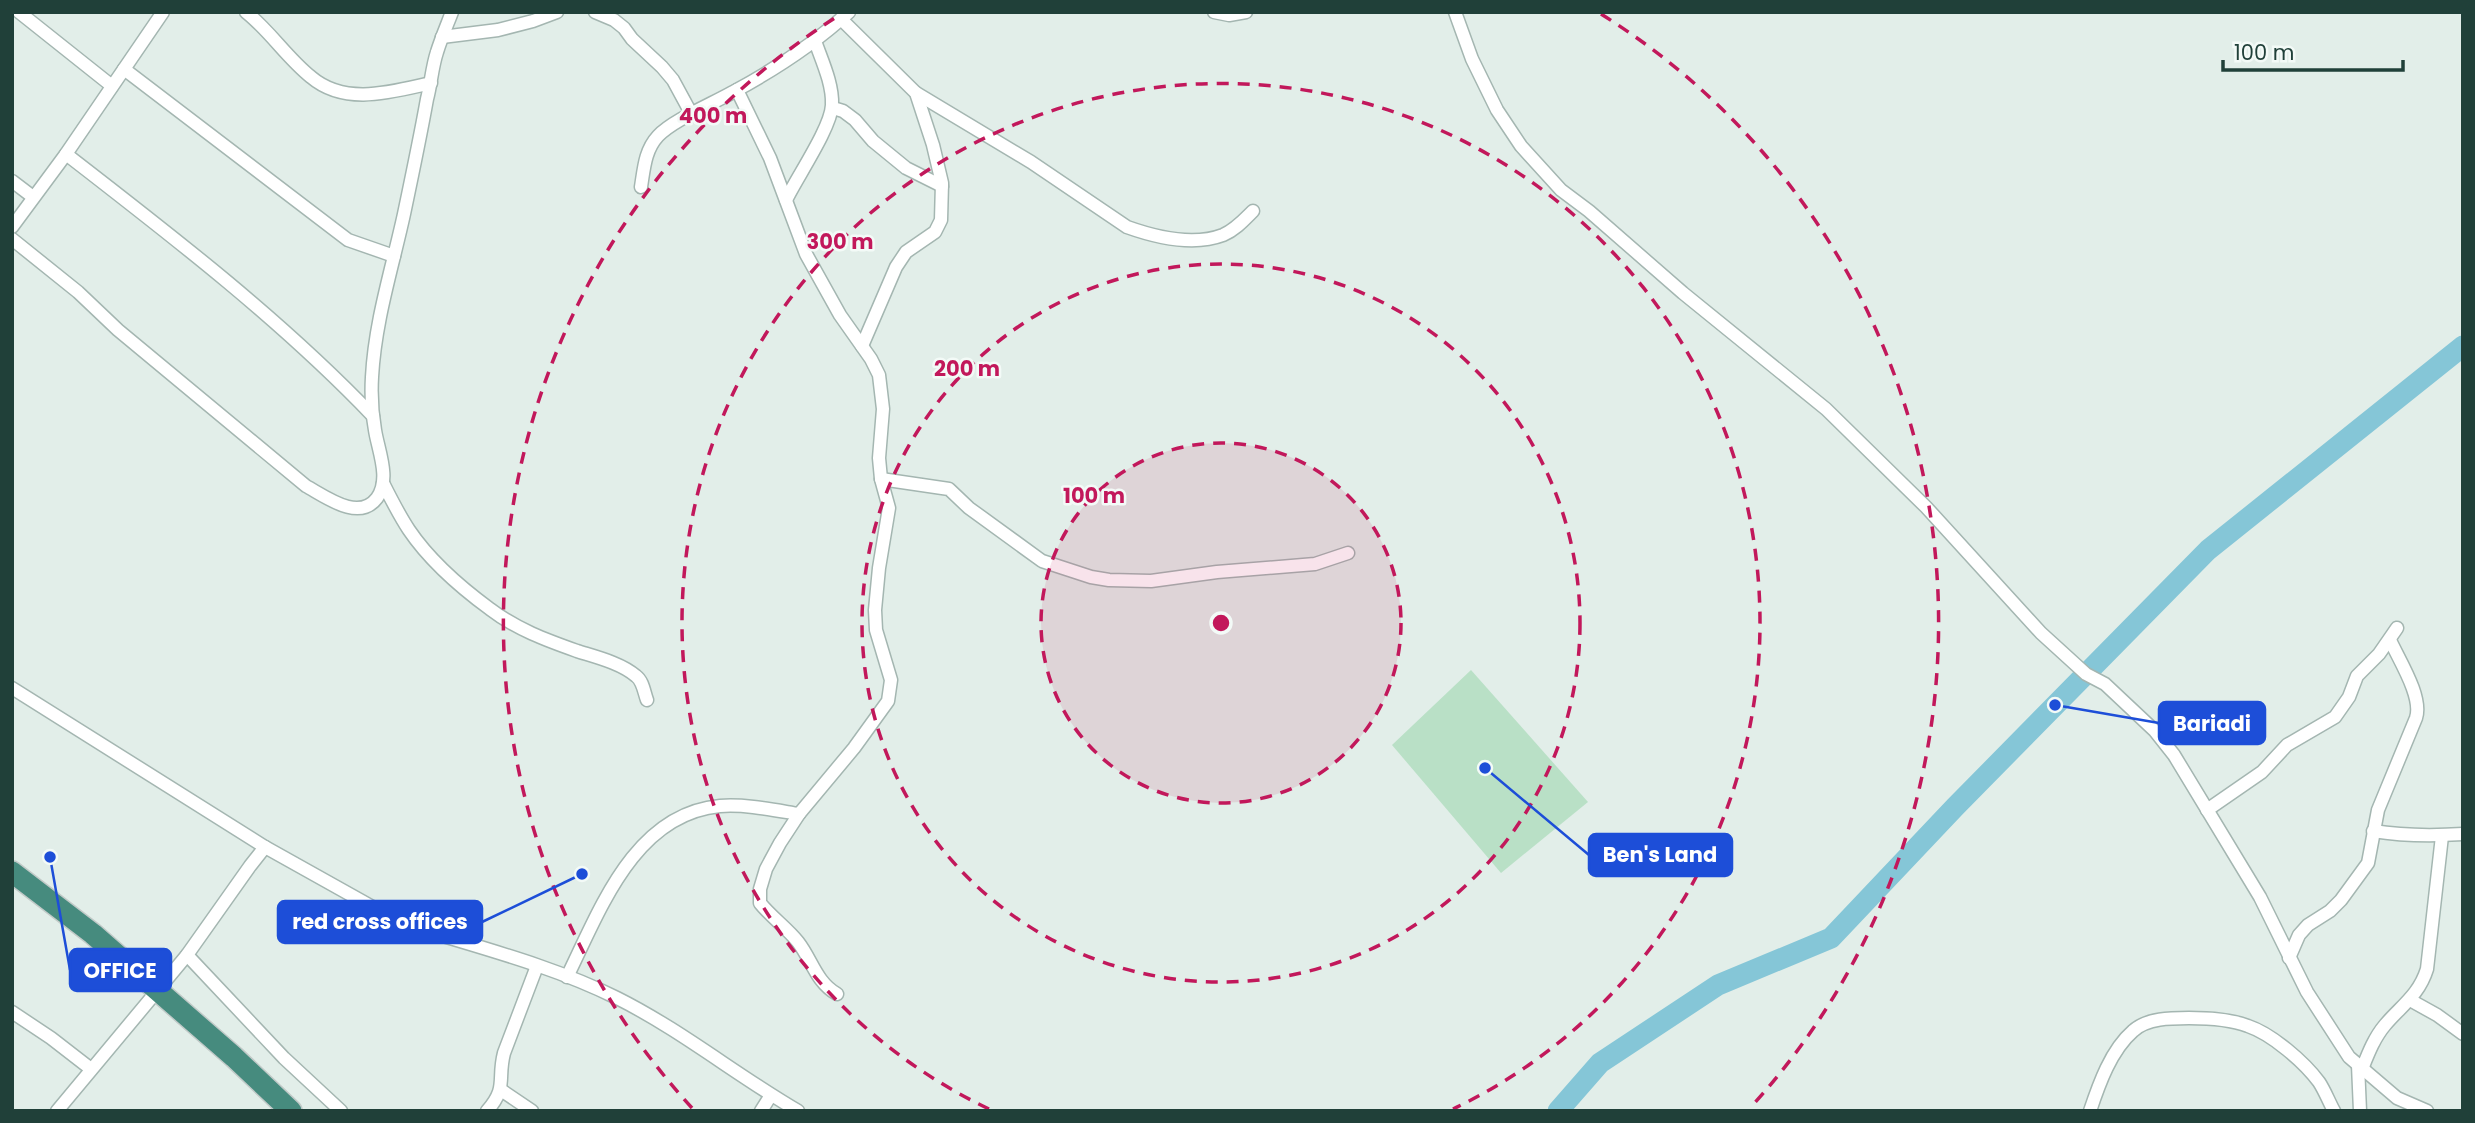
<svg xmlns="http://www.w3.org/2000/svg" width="2475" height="1123" font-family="Poppins,sans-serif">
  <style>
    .green { fill: #b9e0c6 }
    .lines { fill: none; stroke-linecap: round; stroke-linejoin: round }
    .river { stroke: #85c6d7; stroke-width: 21 }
    .minor-casing { stroke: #a4b6b1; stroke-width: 15 }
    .trunk-casing { stroke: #c1cac8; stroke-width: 24 }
    .minor { stroke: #fff; stroke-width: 12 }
    .trunk { stroke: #468b7e; stroke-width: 21 }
    .ring { fill: none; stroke: #c2185b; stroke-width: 3.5; stroke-dasharray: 12 9 }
    .centre { fill: #c2185b; stroke: #f3faf7; stroke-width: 3.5 }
    .ring-label { font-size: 21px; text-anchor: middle; font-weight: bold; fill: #c2185b; stroke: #f3faf7; stroke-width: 5; stroke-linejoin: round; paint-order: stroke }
    .leader { fill: none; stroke: #1d4ed8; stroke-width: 2.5 }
    .callout-dot { fill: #1d4ed8; stroke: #f3faf7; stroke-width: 2.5 }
    .callout { fill: #1d4ed8; stroke: #1d4ed8; stroke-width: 2.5 }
    .callout-label { font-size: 21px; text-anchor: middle; font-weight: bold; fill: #fff }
  </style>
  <rect width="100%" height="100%" fill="#e2eee9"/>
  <path class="green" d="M1471,670L1588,802L1501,873L1392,745Z"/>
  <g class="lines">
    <path class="river" d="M1558,1111L1600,1063L1718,985L1831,938L1955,807L2208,550L2463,346"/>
    <defs>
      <g id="minor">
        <path d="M19,12L112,86"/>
        <path d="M246,12C270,31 287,58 311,77C345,106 391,92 431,83"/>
        <path d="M595,12L614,20L624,28L632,39L662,67L673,80L692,115"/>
        <path d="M1214,12L1229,15L1246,12"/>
        <path d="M1455,12L1472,59L1497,110L1521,146L1561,190L1589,211L1683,293L1826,409L1926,507L2041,633L2086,674L2105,684L2155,731L2174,755L2260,897L2307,992L2349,1057L2397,1098L2427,1111"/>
        <path d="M841,19L916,93L933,145L942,183L941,220L935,232L906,252L896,267L862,346"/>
        <path d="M442,37L498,30L533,21L557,12"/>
        <path d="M124,69L348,240L394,256"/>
        <path d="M737,90L770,158L806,254L840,315L871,359L879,375L883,409L879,458L881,479L889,508L879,568L875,610L876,630L891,680L888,701L854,748L799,814L780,843L766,869L760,889V903C771,917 787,928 798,942C812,960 816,982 837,994"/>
        <path d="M916,93L1031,162L1127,227C1155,237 1194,246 1223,235C1235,230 1244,220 1253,211"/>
        <path d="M833,108L843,111L855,120L873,141L906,168L942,186"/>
        <path d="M66,154C172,236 280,319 373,416"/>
        <path d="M12,181L33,197"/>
        <path d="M641,187C644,168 645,150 658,136C673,120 712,104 733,92C774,70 814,44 849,12"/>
        <path d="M786,200C797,177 831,128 832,105C833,84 822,61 815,41"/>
        <path d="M12,227L66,154L163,12"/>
        <path d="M12,239L78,292L118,330L306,486C326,497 359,522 377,498C391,479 378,450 375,430C372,413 371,394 372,377C375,321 392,269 404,214C412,176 420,138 427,99C431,84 432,67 437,52C441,39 447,25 452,12"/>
        <path d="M881,479L949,489L969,508L1042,561L1091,577L1109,580L1151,581L1217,572L1315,564L1348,553"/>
        <path d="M383,483C391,499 399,515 409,530C430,561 460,587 490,609C516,629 546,640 577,651C596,657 621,663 636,676C643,681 644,692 647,700"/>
        <path d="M12,688L265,847L401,923C473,946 549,964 617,998C681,1030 736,1075 798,1111"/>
        <path d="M2207,810L2262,772L2287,745L2335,717L2349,697L2357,676L2379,654L2397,628"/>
        <path d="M2373,831C2404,836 2432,836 2463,834"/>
        <path d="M187,955L284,1058L341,1111"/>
        <path d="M2289,958L2299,935L2308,925L2330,911L2341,900L2368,863L2378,810L2416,718C2423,697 2399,660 2390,640"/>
        <path d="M567,977C600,910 634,814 720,806C745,804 774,810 799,814"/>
        <path d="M2410,1000L2437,1015L2463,1034"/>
        <path d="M12,1012L51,1038L91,1069"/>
        <path d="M2358,1065L2360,1111"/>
        <path d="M2362,1069C2368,1054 2374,1038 2385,1025C2401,1006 2419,995 2427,969L2442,836"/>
        <path d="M501,1090L532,1111"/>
        <path d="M57,1111L187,955L250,866L265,847"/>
        <path d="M487,1111C508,1087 497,1080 504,1053L537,966"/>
        <path d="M761,1111L771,1095"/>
        <path d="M2090,1111C2099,1084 2111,1050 2133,1031C2147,1018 2171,1018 2189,1018C2208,1018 2230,1019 2248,1026C2272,1034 2304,1062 2319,1082C2325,1091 2329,1102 2334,1111"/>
      </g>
      <path id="trunk" d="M12,872L93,934L234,1057L291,1111"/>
    </defs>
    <use href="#minor" class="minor-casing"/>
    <use href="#trunk" class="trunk-casing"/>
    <use href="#minor" class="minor"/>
    <use href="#trunk" class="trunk"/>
  </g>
  <circle cx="1221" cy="623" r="180" fill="#c2185b" fill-opacity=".12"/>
  <g class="ring">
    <circle cx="1221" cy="623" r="180"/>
    <circle cx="1221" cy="623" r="359"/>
    <path d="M989 1109A539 539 0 1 1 1453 1109"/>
    <path d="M692 1108A718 718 0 0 1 841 14M1601 14A718 718 0 0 1 1750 1108"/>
  </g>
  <circle cx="1221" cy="623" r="10" class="centre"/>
  <g class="ring-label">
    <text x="713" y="123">400 m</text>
    <text x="840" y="249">300 m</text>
    <text x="967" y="376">200 m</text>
    <text x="1094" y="503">100 m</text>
  </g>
  <path class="leader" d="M2055 705L2159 723M1485 768L1589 855M582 874L482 922M50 857L70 970"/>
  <g class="callout-dot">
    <circle cx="2055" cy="705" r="7"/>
    <circle cx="1485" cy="768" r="7"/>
    <circle cx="582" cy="874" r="7"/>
    <circle cx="50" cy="857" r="7"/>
  </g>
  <g class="callout">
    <rect x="2159" y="702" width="106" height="42" rx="7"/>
    <rect x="1589" y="834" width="143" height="42" rx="7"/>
    <rect x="278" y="901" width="204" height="42" rx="7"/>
    <rect x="70" y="949" width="101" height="42" rx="7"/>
  </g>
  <g class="callout-label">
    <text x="2212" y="731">Bariadi</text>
    <text x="1660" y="862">Ben's Land</text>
    <text x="380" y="929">red cross offices</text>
    <text x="120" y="978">OFFICE</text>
  </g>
  <rect width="2475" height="1123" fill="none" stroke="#204039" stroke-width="28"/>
  <path d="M2223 60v10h180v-10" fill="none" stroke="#204039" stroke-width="3.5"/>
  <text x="2234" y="60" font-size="21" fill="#204039" stroke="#f3faf7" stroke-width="5" paint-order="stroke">100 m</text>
</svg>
